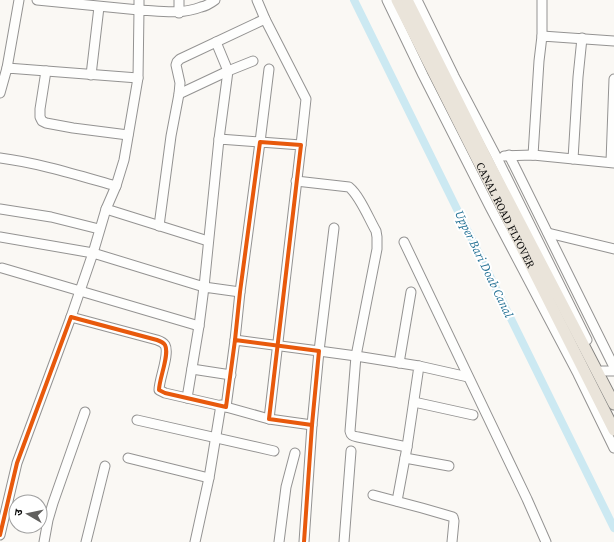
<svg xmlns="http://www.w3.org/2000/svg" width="614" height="542" font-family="'Source Serif 4','Noto Sans Devanagari',serif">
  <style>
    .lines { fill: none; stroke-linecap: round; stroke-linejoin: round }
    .canal { stroke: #cce9f2; stroke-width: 8 }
    .minor-casing { stroke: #949392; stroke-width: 11 }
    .major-casing { stroke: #82817f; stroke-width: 13 }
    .minor { stroke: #fefefd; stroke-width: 9 }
    .major { stroke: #eae4da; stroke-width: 11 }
    .cycleway-casing { stroke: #fff; stroke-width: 6 }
    .cycleway { stroke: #e8590c; stroke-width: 4 }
    .labels { text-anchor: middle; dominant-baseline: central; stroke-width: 4; stroke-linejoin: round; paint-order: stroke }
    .street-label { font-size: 11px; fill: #0e0e0e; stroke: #fff }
    .water-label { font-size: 12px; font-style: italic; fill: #227094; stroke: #fff }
  </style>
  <rect width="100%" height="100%" fill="#faf8f4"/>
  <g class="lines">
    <path class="canal" d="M354,0L614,528"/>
    <defs>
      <g id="minor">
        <path d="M37,0L139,10V0"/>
        <path d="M257,0L265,19L306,99L301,145"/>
        <path d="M387,0L423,75L490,207L578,374L614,448"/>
        <path d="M417,0L454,76L496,156L587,340"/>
        <path d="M179,13V0"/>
        <path d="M542,36V0"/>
        <path d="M7,68L19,0"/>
        <path d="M46,71L40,109V117L42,121L46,123L73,128L128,135"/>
        <path d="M91,75L99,7"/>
        <path d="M0,93L7,68L138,78"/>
        <path d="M179,94L228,71L216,42"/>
        <path d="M219,139L228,71L253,61"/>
        <path d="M509,155L614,367"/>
        <path d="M533,155L539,61L542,36L614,41"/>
        <path d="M504,156L533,155L614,163"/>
        <path d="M0,158C39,163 77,175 116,186"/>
        <path d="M573,159L578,77L582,38"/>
        <path d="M611,162L614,79"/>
        <path d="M296,181L349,187C360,196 369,219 376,231L377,237V249L356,356L350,431C351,436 353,436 358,437L407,447"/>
        <path d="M0,209L51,217L99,229"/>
        <path d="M106,209L208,241"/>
        <path d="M159,226L171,136L179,94L180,83L176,65L177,62L180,59L265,19"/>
        <path d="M334,228L319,351L356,356L419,366L407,447L397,501"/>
        <path d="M548,233L614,249"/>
        <path d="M0,237L93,253L106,209L116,186L124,160L138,78L139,10C160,11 181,15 201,7C206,6 211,3 215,0"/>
        <path d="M404,242L527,499L546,542"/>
        <path d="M2,268L199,326"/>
        <path d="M71,317L93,253L204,287L219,139L260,142L269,69"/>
        <path d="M235,340L240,292L260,142L301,145L269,419L312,425"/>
        <path d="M399,363L411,292"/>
        <path d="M419,366L468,377"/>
        <path d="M192,369L231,375"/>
        <path d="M602,371H614"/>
        <path d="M187,398L199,326L204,287L240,292"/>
        <path d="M414,402L473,415"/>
        <path d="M226,407L269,419"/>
        <path d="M137,420L274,451"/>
        <path d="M128,458L209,478"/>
        <path d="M405,458L449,466"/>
        <path d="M373,495L422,508L453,517L454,521L452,542"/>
        <path d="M0,535L17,463L71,317L157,340C160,341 163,342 165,345C170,354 159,379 159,390L165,393L226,407L235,340L319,351L312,425L304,542"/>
        <path d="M44,542L48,520L53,503L85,412"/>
        <path d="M86,542L105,466"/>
        <path d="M195,542L209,478L221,405"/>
        <path d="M279,542L286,487L295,453"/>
        <path d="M344,542L351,451"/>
      </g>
      <g id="major">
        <path id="s1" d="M397,0L614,430"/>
        <path d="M407,0L486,158L614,404"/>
      </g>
    </defs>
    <use href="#minor" class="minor-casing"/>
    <use href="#major" class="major-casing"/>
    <use href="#minor" class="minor"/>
    <use href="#major" class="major"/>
    <defs>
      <g id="cycleway">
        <path d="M235,340L240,292L260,142L301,145L269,419L312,425"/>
        <path d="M0,535L17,463L71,317L157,340C160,341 163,342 165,345C170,354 159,379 159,390L165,393L226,407L235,340L319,351L312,425L304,542"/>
      </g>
    </defs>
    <use href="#cycleway" class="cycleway-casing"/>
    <use href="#cycleway" class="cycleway"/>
  </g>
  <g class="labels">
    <g class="street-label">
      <text stroke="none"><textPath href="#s1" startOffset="241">CANAL ROAD FLYOVER</textPath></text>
    </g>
    <g class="water-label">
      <text transform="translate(484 264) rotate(64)">Upper Bari Doab Canal</text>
    </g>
  </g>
  <g transform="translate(28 514) rotate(279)"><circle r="19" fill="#ffffff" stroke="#9f9f9f"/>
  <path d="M0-3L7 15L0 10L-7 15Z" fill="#61605e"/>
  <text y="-6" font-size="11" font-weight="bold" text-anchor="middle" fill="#0e0e0e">उ</text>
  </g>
</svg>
